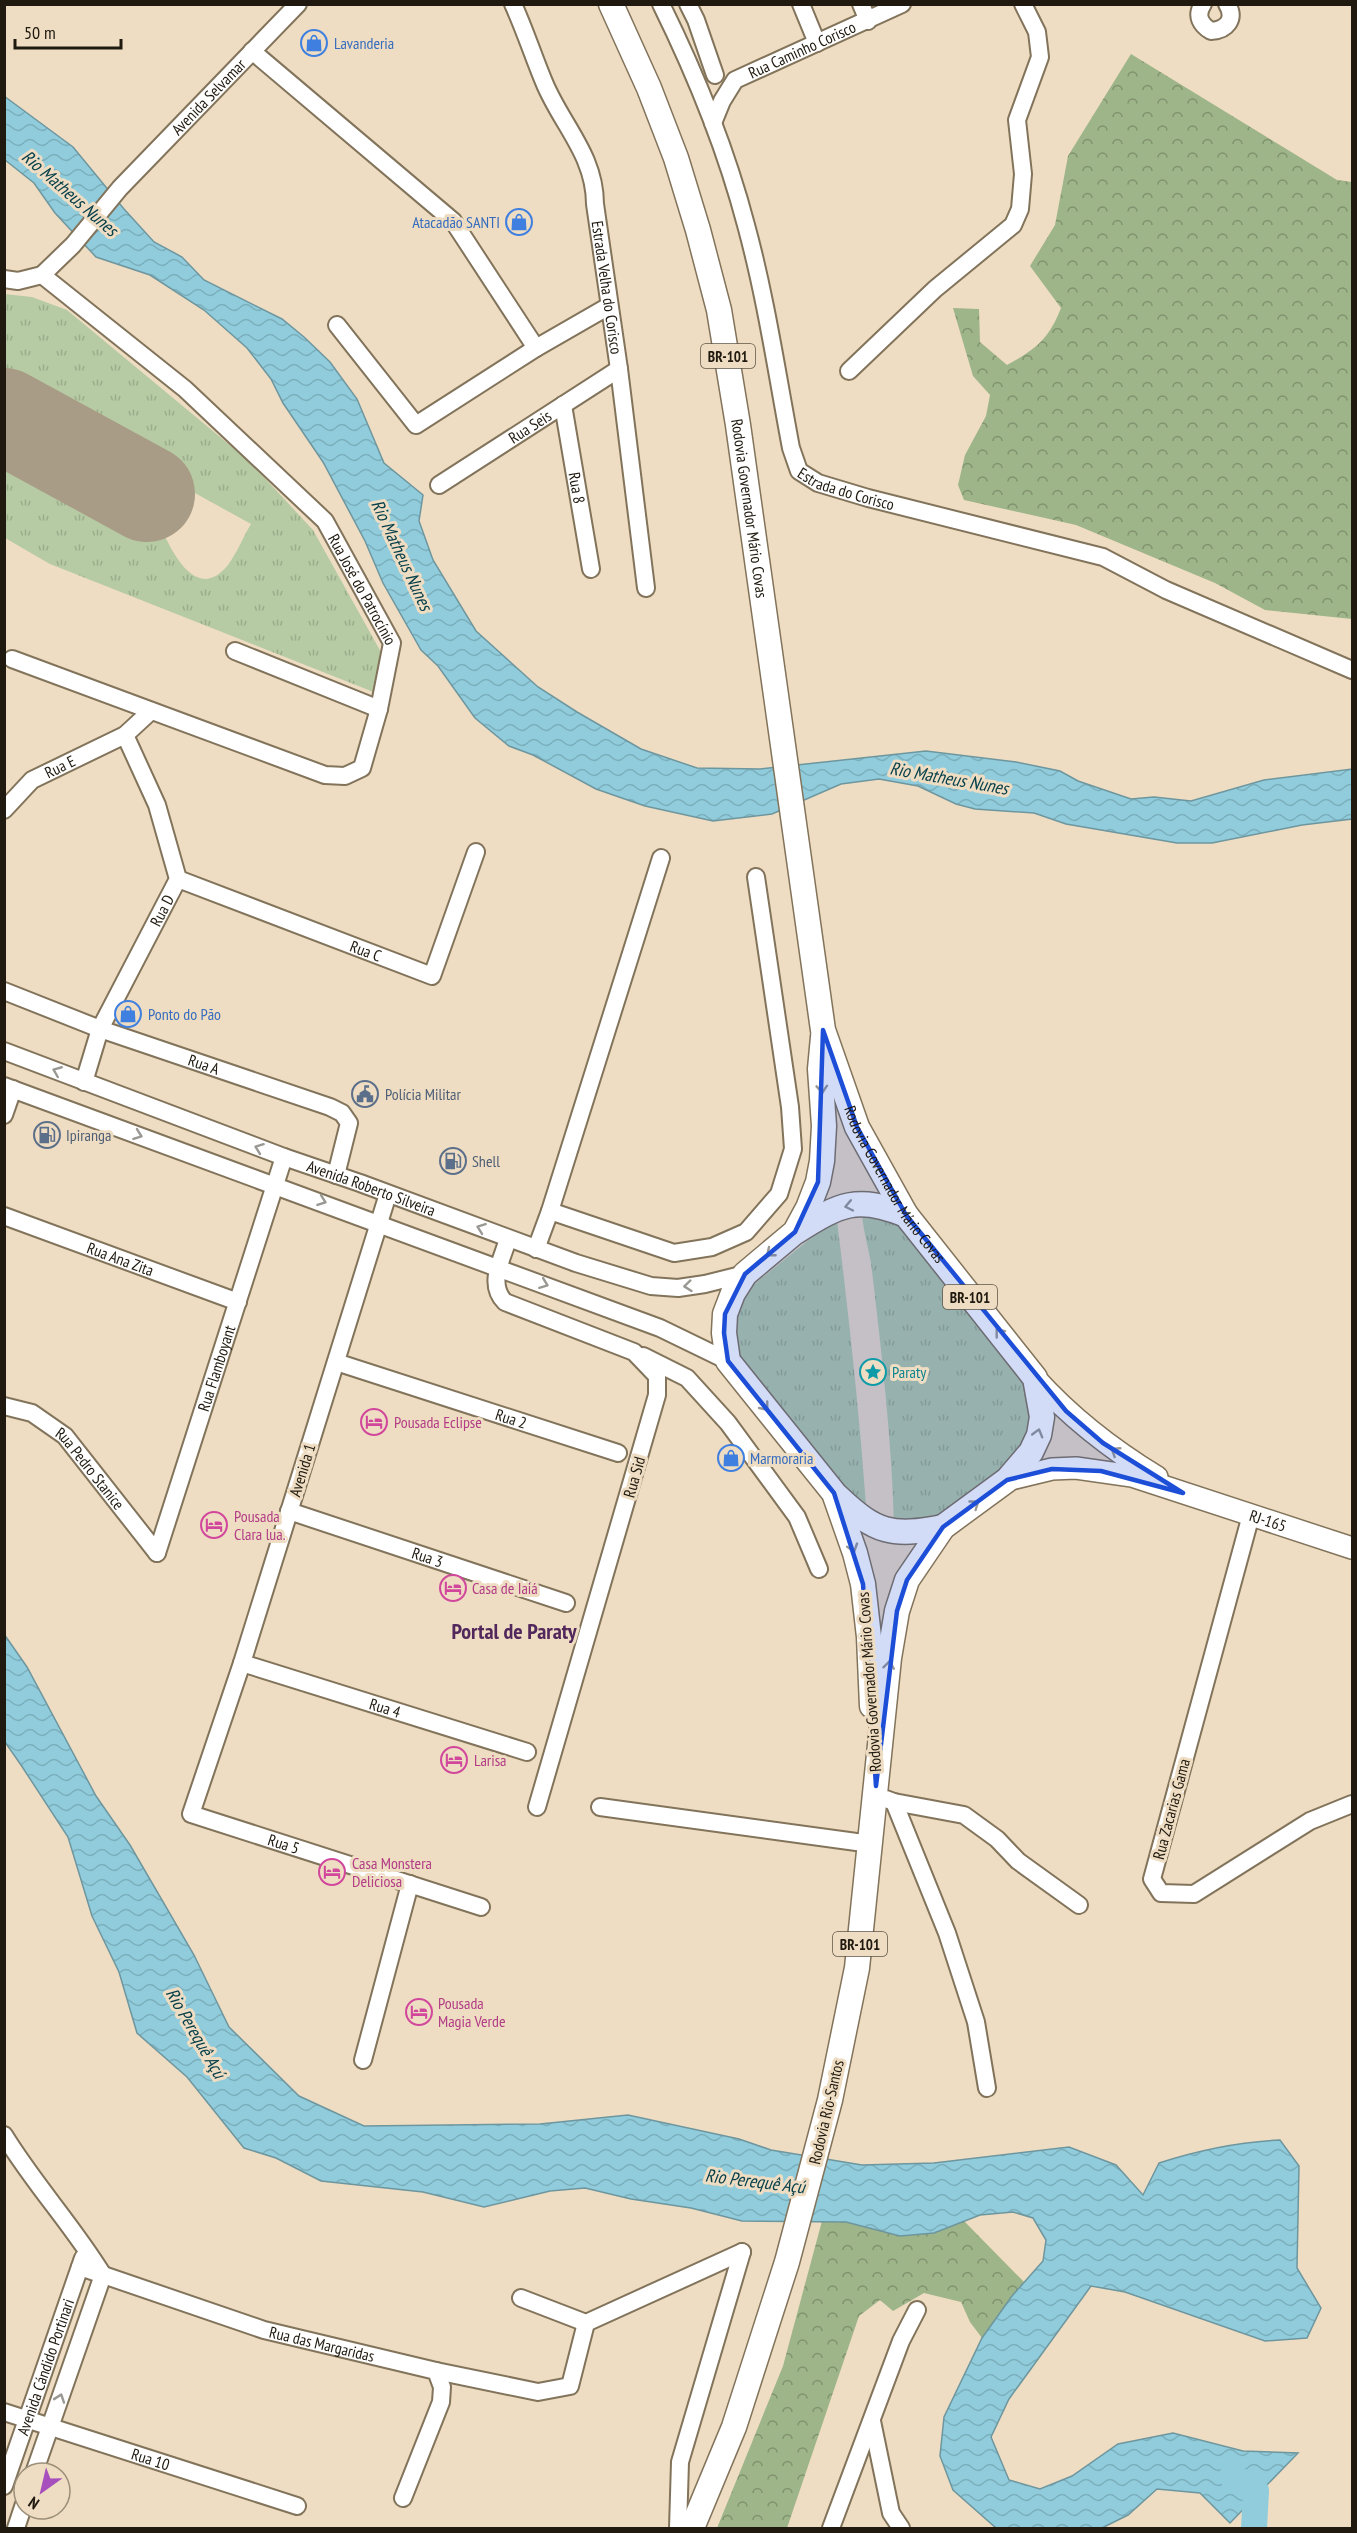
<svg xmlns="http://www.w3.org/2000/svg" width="1357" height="2533" font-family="'PT Sans Narrow',sans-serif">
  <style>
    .grass { fill: url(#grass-tufts) }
    .forest { fill: url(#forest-crowns) }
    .water { fill: url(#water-waves); stroke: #6e969e; stroke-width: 1.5 }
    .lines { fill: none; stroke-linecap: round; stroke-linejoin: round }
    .river { stroke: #90ccdc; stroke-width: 26 }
    .runway { stroke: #a99c86; stroke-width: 96 }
    .minor-casing { stroke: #82735b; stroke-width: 20 }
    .major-casing { stroke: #82735b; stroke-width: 24 }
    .highway-casing { stroke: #82735b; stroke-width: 27 }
    .minor { stroke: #fff; stroke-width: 16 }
    .major { stroke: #fff; stroke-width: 21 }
    .highway { stroke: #fff; stroke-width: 24 }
    .oneway { stroke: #9a9893 }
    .marked { fill: #1d4ed8; fill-opacity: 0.2; stroke: #1d4ed8; stroke-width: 4.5; stroke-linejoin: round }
    .labels { text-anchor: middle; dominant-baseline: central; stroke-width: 6; stroke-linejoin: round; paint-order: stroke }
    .shield { fill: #eeddc2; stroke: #5d5445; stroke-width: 1.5 }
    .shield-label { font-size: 15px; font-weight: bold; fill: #1f190f }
    .shop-label { font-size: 16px; fill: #366cbe; stroke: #eeddc2; text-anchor: start }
    .street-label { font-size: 16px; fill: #1f190f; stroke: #eeddc2 }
    .service-label { font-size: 16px; fill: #4e5e75; stroke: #eeddc2; text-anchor: start }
    .culture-label { font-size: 16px; fill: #0d838f; stroke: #eeddc2; text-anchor: start }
    .hotel-label { font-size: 16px; fill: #b23c85; stroke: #eeddc2; text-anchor: start }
    .water-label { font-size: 18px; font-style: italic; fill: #07404b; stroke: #eeddc2 }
    .district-label { font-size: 22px; font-weight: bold; fill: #52285c; stroke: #eeddc2 }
  </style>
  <defs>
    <pattern id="grass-tufts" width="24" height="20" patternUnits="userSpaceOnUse" patternTransform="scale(1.5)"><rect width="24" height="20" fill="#b6caa4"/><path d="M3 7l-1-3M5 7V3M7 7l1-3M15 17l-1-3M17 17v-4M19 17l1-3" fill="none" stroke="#9cad8c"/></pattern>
    <pattern id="forest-crowns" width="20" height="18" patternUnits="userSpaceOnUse" patternTransform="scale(1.5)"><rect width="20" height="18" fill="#9eb489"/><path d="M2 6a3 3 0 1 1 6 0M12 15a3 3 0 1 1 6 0" fill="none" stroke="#80926e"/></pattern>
    <pattern id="water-waves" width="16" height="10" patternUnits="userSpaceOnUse" patternTransform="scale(1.5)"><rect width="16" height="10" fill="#90ccdc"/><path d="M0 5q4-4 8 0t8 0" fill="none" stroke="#7cafbc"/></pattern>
  </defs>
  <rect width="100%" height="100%" fill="#eeddc2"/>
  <g class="grass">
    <path d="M4,294L32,297L67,310L249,461L313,530L382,654L376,693L50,564L5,538V443L163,532C174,556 198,602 228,565C237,553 243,537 251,524L5,388Z"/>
    <path d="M862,1213L901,1225L1017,1373L1029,1390L1032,1435L1009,1463L933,1521L894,1527C892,1442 882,1356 872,1271C870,1252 863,1232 862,1213Z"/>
    <path d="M832,1221H837C849,1316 859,1410 866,1505L864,1512L752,1375L736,1352L733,1318L747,1290Z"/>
  </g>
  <g class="forest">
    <path d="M1131,54L1337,180L1352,182V619L1265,610L1215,583L1076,525L964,500L958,485L965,455L986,416L990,395L973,376L953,308L979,309L980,342L1007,365C1036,349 1049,339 1061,308L1030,266L1055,225L1068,156Z"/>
    <path d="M822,2221L846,2222L900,2236L934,2233L964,2221L1024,2282L982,2338L970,2322L961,2302L924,2293L893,2311L880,2300L859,2316L787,2528H717L783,2366Z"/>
  </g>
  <g class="water">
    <path d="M4,96L73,147L124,209L154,242L182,257L204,280L282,319L304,337L330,362L357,399L384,463L423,495L419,521L433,560L476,631L538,687L577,712L641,749L697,768L760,769L926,751L1016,762L1060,771L1078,781L1131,799L1154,797L1191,801L1264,780L1352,769V819L1302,825L1212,843H1177L1066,824L1034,813L975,809L956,804L918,786L879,779L841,784L772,814L713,821L645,806L596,789L533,755L509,746L475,718L438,666L421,650L383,583L365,541L323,462L283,403L271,379L247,348L204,310L150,275L96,257L55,213L34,183L5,160Z"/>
    <path d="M4,1634L27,1667L96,1796L130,1845L194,1955L229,2027L299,2096L364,2126L540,2124L628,2115L739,2139L771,2150L862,2165L934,2163L1069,2147L1116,2165L1143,2195L1159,2163C1199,2150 1237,2142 1280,2140L1299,2166L1297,2268L1321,2308L1307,2338L1265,2341L1125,2292L1091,2286L1009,2399L991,2437L1009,2480L1040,2489L1072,2476L1118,2444L1173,2433L1243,2451L1298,2453L1230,2523L1200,2493L1157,2489L1128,2515L1102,2528H996L953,2490L940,2456L944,2417L982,2338L1012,2296L1043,2261L1046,2240L1033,2218L1013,2212L980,2215L934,2233L900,2236L846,2222L742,2221L691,2208L631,2199L585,2188L550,2191L484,2207L423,2192L321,2181L276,2158L244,2148L187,2077L137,2033L119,1972L92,1916L68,1837L21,1765L5,1742Z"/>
  </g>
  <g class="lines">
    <path class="river" d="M1232,2476L1256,2491L1254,2528"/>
    <path class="runway" d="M4,416L147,494"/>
    <defs>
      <g id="minor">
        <path id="s1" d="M513,4C525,30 533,56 544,82C561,124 595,155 595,204L619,369L646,588"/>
        <path id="s2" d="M661,4C696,75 726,149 746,225C766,298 777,374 791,448L799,471L818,483L868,498L1103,557L1166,590L1352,670"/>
        <path d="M688,4L696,20L715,75"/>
        <path d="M801,4L817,43"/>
        <path d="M861,4L868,21"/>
        <path d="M1203,4C1195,16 1201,25 1211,31C1227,30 1236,19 1227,4"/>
        <path d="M252,51L453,221L536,348L609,306"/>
        <path id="s3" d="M713,123L722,101L735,80L902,4"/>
        <path id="s4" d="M42,275L73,245L120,188L298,4"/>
        <path id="s5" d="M4,279L18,281L42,275L185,389L325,521L392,643L379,709L362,768L345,776L325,775L12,659"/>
        <path d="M337,325L416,425L536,348"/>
        <path d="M849,371L935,289L1013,225L1020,209L1023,174L1017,120L1040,57L1037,32L1023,4"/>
        <path id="s6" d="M563,405L591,569"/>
        <path id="s7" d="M439,485L619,369"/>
        <path d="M235,651L379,709"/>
        <path id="s8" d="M4,810L32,780L125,735L151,711"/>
        <path id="s9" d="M178,879L432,976L476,852"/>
        <path id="s10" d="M4,991L100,1029L330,1107L342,1113L349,1123L336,1175"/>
        <path id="s11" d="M4,1051L284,1157L360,1183L576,1263L651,1286L678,1288L705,1284L745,1274"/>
        <path id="s12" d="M84,1082L100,1029L178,879L157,805L125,735"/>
        <path d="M4,1086L660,1328L728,1361"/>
        <path d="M4,1115L13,1089"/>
        <path id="s13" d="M388,1194L242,1663L191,1814L481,1907"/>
        <path d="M550,1211L674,1253L712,1247L746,1232L779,1194L793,1149L790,1107L756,877"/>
        <path id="s14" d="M4,1216L238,1302"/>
        <path d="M508,1239C502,1260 487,1284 505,1302L634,1352L657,1376V1395L537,1807"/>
        <path d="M536,1249L550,1211L661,858"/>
        <path d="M643,1356L687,1378L728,1423L797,1517L819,1569"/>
        <path id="s15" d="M336,1362L618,1453"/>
        <path id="s16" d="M4,1406L32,1413L65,1436L157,1553"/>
        <path id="s17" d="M289,1511L566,1603"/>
        <path d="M1251,1515L1152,1879L1161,1893L1194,1894L1310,1821L1352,1804"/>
        <path id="s18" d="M157,1553L284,1157"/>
        <path id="s19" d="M242,1663L527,1752"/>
        <path d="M886,1799L894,1802L964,1815L997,1839L1018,1861L1079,1905"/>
        <path d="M894,1802L947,1933L976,2022L987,2088"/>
        <path d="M600,1807L871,1844"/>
        <path d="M363,2060L410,1884"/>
        <path d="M4,2135C34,2184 73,2226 103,2275L34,2473"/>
        <path id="s20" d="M80,2267L264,2330L436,2371L442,2387L441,2402L403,2498"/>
        <path d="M521,2298L586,2323L742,2252"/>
        <path d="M436,2371L538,2392L570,2386L586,2323"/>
        <path id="s21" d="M4,2412L297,2506"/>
        <path d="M872,2421L891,2513L901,2528"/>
        <path id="s22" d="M4,2486L83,2258"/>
        <path d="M16,2528L24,2504"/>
        <path d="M678,2528L680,2462L742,2252"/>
        <path d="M831,2528L901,2341L917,2310"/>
      </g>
      <g id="major">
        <path d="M1035,1378C1071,1418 1111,1449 1157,1477"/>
        <path id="s23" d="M1007,1480L1052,1469L1076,1468L1132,1476L1352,1548"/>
      </g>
      <g id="highway">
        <path id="s24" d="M611,4L649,88L676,158L698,230L719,310L738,425L823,1030L857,1127L906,1215L1035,1378L1042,1417L1039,1435L1031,1452L1007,1480L943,1527L907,1580L897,1611L889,1658L857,1968L830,2100L787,2262L734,2427L692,2528"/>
        <path d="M823,1037L820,1069L824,1126L822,1161L818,1182L808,1208L795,1232L745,1274L733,1293L725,1314L724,1333L728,1361L834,1493L855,1553L863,1584L869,1637L872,1706"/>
        <path d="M797,1231C840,1204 857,1195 906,1215"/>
        <path d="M838,1497C876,1533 892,1537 943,1527"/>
      </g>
    </defs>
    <use href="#minor" class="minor-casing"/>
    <use href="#major" class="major-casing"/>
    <use href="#highway" class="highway-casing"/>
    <use href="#minor" class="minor"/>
    <use href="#major" class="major"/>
    <use href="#highway" class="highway"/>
  </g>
  <defs><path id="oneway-chevron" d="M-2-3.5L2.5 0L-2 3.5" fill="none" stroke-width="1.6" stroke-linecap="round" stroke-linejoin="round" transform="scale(1.5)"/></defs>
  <g class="oneway">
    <use href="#oneway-chevron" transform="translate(57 1071) rotate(-158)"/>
    <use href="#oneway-chevron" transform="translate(822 1089) rotate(86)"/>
    <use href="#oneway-chevron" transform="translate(138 1135) rotate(20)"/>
    <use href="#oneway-chevron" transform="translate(259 1148) rotate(-159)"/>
    <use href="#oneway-chevron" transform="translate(322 1201) rotate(20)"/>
    <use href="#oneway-chevron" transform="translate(849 1206) rotate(168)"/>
    <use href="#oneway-chevron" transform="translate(481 1228) rotate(-160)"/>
    <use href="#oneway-chevron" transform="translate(770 1253) rotate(141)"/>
    <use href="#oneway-chevron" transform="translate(544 1284) rotate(21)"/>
    <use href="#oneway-chevron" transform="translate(688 1286) rotate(174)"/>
    <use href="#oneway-chevron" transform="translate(999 1332) rotate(-128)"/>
    <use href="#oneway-chevron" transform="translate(765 1407) rotate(51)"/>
    <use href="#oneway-chevron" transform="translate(1038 1433) rotate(-74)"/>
    <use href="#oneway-chevron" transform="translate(1115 1451) rotate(-147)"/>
    <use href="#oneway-chevron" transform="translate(975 1504) rotate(-36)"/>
    <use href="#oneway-chevron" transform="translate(853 1548) rotate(72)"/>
    <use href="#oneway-chevron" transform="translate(889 1665) rotate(-83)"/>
    <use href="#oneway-chevron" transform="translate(60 2398) rotate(-71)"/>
  </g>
  <path class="marked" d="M823,1030L857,1127L906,1215L1066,1411L1103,1443L1183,1493L1101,1471L1052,1469L1007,1480L943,1527L907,1580L897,1611L876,1786L863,1584L834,1493L728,1361L724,1333L725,1314L745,1274L795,1232L818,1182Z"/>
  <defs>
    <symbol id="shop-ring" viewBox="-11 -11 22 22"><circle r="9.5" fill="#eeddc2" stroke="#3f7fe0" stroke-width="1.5"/><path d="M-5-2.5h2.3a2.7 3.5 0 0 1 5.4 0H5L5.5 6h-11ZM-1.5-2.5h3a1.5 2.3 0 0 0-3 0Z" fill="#3f7fe0"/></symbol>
    <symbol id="civic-ring" viewBox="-11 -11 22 22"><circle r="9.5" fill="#eeddc2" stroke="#5c6f8a" stroke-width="1.5"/><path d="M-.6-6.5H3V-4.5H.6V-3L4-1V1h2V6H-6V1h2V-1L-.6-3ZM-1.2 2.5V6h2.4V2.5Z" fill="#5c6f8a"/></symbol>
    <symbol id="fuel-ring" viewBox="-11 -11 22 22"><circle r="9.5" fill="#eeddc2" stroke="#5c6f8a" stroke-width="1.5"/><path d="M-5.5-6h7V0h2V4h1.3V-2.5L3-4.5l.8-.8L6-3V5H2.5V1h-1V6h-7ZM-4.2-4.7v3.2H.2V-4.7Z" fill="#5c6f8a"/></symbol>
    <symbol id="sight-ring" viewBox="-11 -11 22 22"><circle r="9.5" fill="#eeddc2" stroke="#0f9aa8" stroke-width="1.5"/><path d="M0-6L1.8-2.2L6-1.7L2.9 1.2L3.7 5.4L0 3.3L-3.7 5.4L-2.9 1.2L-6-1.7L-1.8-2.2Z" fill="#0f9aa8"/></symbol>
    <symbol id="hotel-ring" viewBox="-11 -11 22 22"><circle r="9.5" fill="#eeddc2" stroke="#d1479c" stroke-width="1.5"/><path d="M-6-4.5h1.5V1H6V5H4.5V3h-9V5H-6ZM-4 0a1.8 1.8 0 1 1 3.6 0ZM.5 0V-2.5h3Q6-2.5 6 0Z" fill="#d1479c"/></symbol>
  </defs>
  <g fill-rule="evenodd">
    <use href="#shop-ring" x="299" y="28" width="30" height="30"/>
    <use href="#shop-ring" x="504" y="207" width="30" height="30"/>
    <use href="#shop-ring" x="113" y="999" width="30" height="30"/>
    <use href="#civic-ring" x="350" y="1079" width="30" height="30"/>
    <use href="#fuel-ring" x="32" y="1120" width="30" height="30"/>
    <use href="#fuel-ring" x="438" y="1146" width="30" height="30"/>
    <use href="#sight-ring" x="858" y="1357" width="30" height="30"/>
    <use href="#hotel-ring" x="359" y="1407" width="30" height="30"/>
    <use href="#shop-ring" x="716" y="1443" width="30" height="30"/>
    <use href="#hotel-ring" x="199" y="1510" width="30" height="30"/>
    <use href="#hotel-ring" x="438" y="1573" width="30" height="30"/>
    <use href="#hotel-ring" x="439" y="1745" width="30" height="30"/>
    <use href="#hotel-ring" x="317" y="1857" width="30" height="30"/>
    <use href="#hotel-ring" x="404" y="1997" width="30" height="30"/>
  </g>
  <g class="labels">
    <g class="shield">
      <rect x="701" y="344" width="54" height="24" rx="4.5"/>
      <rect x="943" y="1285" width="54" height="24" rx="4.5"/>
      <rect x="833" y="1932" width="54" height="24" rx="4.5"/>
    </g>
    <g class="shield-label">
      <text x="728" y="356">BR-101</text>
      <text x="970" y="1297">BR-101</text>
      <text x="860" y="1944">BR-101</text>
    </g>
    <g class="shop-label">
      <text x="334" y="43">Lavanderia</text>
      <text x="500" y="222" text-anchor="end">Atacadão SANTI</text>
      <text x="148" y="1014">Ponto do Pão</text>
      <text x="750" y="1458">Marmoraria</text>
    </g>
    <g class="street-label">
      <text stroke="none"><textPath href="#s3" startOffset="122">Rua Caminho Corisco</textPath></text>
      <text stroke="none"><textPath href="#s4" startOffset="244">Avenida Selvamar</textPath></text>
      <text stroke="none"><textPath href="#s1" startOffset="302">Estrada Velha do Corisco</textPath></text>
      <text stroke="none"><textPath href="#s7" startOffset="108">Rua Seis</textPath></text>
      <text stroke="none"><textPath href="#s2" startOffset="540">Estrada do Corisco</textPath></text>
      <text stroke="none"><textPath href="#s6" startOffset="84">Rua 8</textPath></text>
      <text stroke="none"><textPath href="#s24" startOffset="526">Rodovia Governador Mário Covas</textPath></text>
      <text stroke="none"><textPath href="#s5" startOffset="492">Rua José do Patrocínio</textPath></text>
      <text stroke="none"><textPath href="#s8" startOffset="72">Rua E</textPath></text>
      <text stroke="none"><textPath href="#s12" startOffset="189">Rua D</textPath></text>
      <text stroke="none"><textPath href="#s9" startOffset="201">Rua C</textPath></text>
      <text stroke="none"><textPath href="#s10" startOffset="213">Rua A</textPath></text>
      <text stroke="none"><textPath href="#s24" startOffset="1224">Rodovia Governador Mário Covas</textPath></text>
      <text stroke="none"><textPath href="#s11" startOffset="392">Avenida Roberto Silveira</textPath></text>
      <text stroke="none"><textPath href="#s14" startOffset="124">Rua Ana Zita</textPath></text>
      <text stroke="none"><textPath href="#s18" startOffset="194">Rua Flamboyant</textPath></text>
      <text stroke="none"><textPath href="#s15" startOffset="184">Rua 2</textPath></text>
      <text stroke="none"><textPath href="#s16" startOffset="110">Rua Pedro Stanice</textPath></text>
      <text transform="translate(302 1470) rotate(-73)">Avenida 1</text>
      <text transform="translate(634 1477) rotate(-74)">Rua Sid</text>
      <text stroke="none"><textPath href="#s23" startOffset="270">RJ-165</textPath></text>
      <text stroke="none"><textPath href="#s17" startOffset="146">Rua 3</textPath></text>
      <text transform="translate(869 1682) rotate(-94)">Rodovia Governador Mário Covas</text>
      <text stroke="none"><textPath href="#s19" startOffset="150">Rua 4</textPath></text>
      <text transform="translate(1171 1809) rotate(-75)">Rua Zacarias Gama</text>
      <text stroke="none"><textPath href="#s13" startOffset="748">Rua 5</textPath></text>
      <text transform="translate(826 2112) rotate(-77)">Rodovia Rio-Santos</text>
      <text stroke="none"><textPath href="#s20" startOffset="254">Rua das Margaridas</textPath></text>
      <text stroke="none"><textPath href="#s22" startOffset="126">Avenida Cándido Portinari</textPath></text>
      <text stroke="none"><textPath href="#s21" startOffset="154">Rua 10</textPath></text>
    </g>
    <g class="service-label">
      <text x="385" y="1094">Polícia Militar</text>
      <text x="66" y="1135">Ipiranga</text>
      <text x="472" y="1161">Shell</text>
    </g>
    <g class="culture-label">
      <text x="892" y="1372">Paraty</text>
    </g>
    <g class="hotel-label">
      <text x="394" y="1422">Pousada Eclipse</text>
      <text x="234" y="1516">Pousada<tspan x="234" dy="18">Clara lua.</tspan></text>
      <text x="472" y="1588">Casa de Iaiá</text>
      <text x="474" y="1760">Larisa</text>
      <text x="352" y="1863">Casa Monstera<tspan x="352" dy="18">Deliciosa</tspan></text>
      <text x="438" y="2003">Pousada<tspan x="438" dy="18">Magia Verde</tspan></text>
    </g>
    <g class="water-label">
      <text transform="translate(70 193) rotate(41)">Rio Matheus Nunes</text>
      <text transform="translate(402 555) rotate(65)">Rio Matheus Nunes</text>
      <text transform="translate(949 778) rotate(10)">Rio Matheus Nunes</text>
      <text transform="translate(196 2033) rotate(60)">Rio Perequê Açú</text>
      <text transform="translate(755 2181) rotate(7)">Rio Perequê Açú</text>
    </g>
    <g class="district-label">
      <text x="514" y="1631">Portal de Paraty</text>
    </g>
  </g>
  <rect width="1357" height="2533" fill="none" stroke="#1f190f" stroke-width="12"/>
  <g transform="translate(42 2491) rotate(214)"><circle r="28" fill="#eeddc2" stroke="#9b8f7a" stroke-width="1.5"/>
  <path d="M0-4.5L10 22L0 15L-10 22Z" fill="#a74fbc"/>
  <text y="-9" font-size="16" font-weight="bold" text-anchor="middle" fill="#1f190f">N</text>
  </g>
  <path d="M15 39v9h106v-9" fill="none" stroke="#1f190f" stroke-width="3"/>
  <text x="24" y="39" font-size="18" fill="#1f190f" stroke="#eeddc2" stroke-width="4.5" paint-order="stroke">50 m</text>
</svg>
